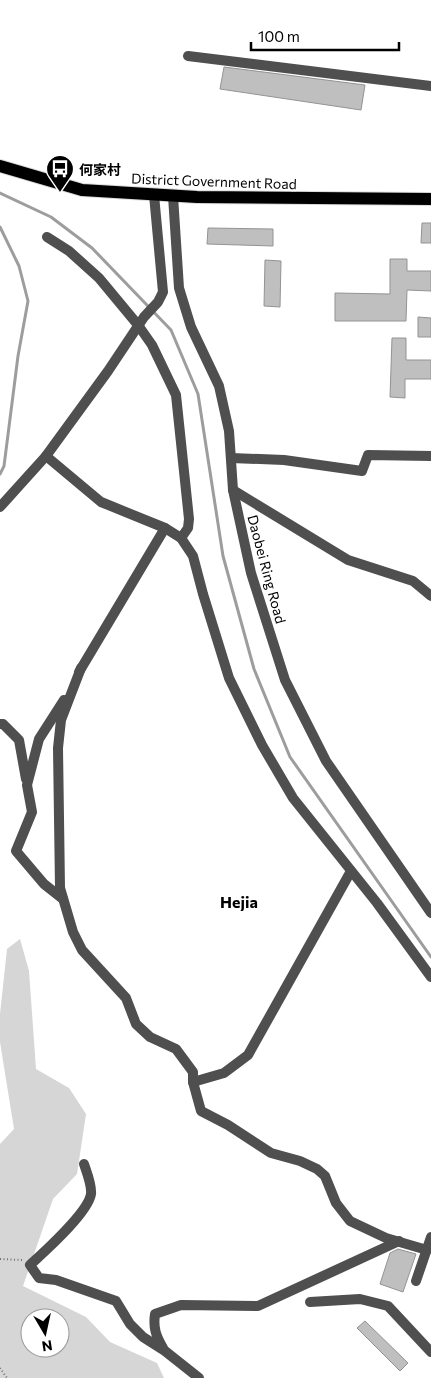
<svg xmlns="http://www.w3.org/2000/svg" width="431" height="1378" font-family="Commissioner,'Noto Sans SC',sans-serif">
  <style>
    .green { fill: #d6d6d6; fill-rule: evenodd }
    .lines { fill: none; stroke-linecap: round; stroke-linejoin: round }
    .stream { stroke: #9d9d9d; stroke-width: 3 }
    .building { fill: #bfbfbf; stroke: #939393 }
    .major-casing { stroke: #dbdbdb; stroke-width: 14 }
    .path { stroke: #717171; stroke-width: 2; stroke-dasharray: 1 2.5; stroke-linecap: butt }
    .minor { stroke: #4f4f4f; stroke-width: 10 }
    .major { stroke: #000; stroke-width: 12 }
    .labels { text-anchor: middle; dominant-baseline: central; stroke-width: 4; stroke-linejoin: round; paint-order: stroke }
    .poi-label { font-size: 14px; font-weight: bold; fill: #000; stroke: #fff; text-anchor: start }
    .street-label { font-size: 14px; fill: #000; stroke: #fff }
    .quarter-label { font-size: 16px; font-weight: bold; fill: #000; stroke: #fff }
  </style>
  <rect width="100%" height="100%" fill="#fff"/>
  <path class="green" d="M20,939L29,971L36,1069L69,1088L86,1114L77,1174L53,1199L23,1286L86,1317L110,1342L157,1363L164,1378H0V1144L14,1129L0,1042V1014L7,949ZM30,1318H60V1348H30Z"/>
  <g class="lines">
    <g class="stream">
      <path d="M0,193L51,217L92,248L171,330L198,394L223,556L254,669L290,757L431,957"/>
      <path d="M0,227L19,266L28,301L18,356L4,466L0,474"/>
    </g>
  </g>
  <g class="building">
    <path d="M224,67L365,85L361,110L220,89Z"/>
    <path d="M422,223H431V243H421Z"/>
    <path d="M208,228L273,229V246L207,244Z"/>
    <path d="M390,259H407V271H431V291L407,290L406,321H335V293L390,294Z"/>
    <path d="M265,260L281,261L280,307L264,306Z"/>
    <path d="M418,317L431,318V337H418Z"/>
    <path d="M392,338H406V360H431V379H405V398L390,397Z"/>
    <path d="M398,1249L416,1254L403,1292L380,1284L390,1253Z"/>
    <path d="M365,1321L408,1363L400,1371L357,1328Z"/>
  </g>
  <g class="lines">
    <defs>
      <path id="major" d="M0,166L82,190L197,197L431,199"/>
    </defs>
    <use href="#major" class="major-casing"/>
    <g class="path">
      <path d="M0,1259L22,1260"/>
      <path d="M0,1368L7,1378"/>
    </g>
    <g class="minor">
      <path d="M188,56L431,86"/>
      <path d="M173,196L179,288L191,327L219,386L229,431L233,490L251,573L285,680L326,761L431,913"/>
      <path d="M47,237L69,251L99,278L138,325L152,345L176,395L189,519L188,528L181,538"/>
      <path d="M46,456L101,502L165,528L181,538L193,556L203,594L229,678L262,745L293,798L377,903L431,977"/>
      <path d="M231,458L284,460L362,471L368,455L431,456"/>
      <path d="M233,490L348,560L413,581L431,596"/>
      <path d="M0,507L46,456L108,371L144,317L158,302L163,292L154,195"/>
      <path d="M81,668L61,720L58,748L60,888L73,932L82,950L126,998L136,1024L150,1037L176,1049L193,1072V1082L201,1111L228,1125L271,1153L300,1161L317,1169L325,1176L336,1203L350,1221L386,1238L427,1250"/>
      <path d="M79,672L165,528"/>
      <path d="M0,724H3L19,740L26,779"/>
      <path d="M63,899L44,884L16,851L32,812L27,785L39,739L64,700"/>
      <path d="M193,1082L224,1073L248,1055L351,871"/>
      <path d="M84,1164C87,1173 92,1185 91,1194C88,1213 45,1251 30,1265L39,1278L56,1280L116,1301L130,1324L143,1337L165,1351L199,1378"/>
      <path d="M416,1281L431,1237"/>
      <path d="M310,1302L360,1299L388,1306L431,1352"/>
      <path d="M163,1348C156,1336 153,1328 155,1314L181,1305L258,1306L399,1241"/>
    </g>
    <use href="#major" class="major"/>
  </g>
  <defs>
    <symbol id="bus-pin" viewBox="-11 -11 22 30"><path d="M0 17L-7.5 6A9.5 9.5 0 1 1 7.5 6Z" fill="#000" stroke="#fff"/><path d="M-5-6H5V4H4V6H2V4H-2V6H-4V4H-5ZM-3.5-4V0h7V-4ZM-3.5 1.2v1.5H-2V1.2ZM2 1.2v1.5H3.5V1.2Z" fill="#fff"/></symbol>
  </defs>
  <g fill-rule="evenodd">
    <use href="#bus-pin" x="44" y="153" width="32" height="43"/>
  </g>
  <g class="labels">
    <g class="poi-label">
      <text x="79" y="169">何家村</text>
    </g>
    <g class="street-label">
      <text transform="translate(214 181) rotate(2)">District Government Road</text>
      <text transform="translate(267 569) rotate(75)">Daobei Ring Road</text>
    </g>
    <g class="quarter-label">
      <text x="239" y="901">Hejia</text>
    </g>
  </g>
  <g transform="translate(45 1333) rotate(171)"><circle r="24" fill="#ffffff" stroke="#999999"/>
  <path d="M0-4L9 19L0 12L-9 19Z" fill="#000000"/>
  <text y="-8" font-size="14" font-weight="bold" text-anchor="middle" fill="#000000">N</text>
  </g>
  <path d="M251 42v8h148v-8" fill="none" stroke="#000000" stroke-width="2.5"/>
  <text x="258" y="42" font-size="15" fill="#000000" stroke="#ffffff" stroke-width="4" paint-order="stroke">100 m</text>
</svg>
